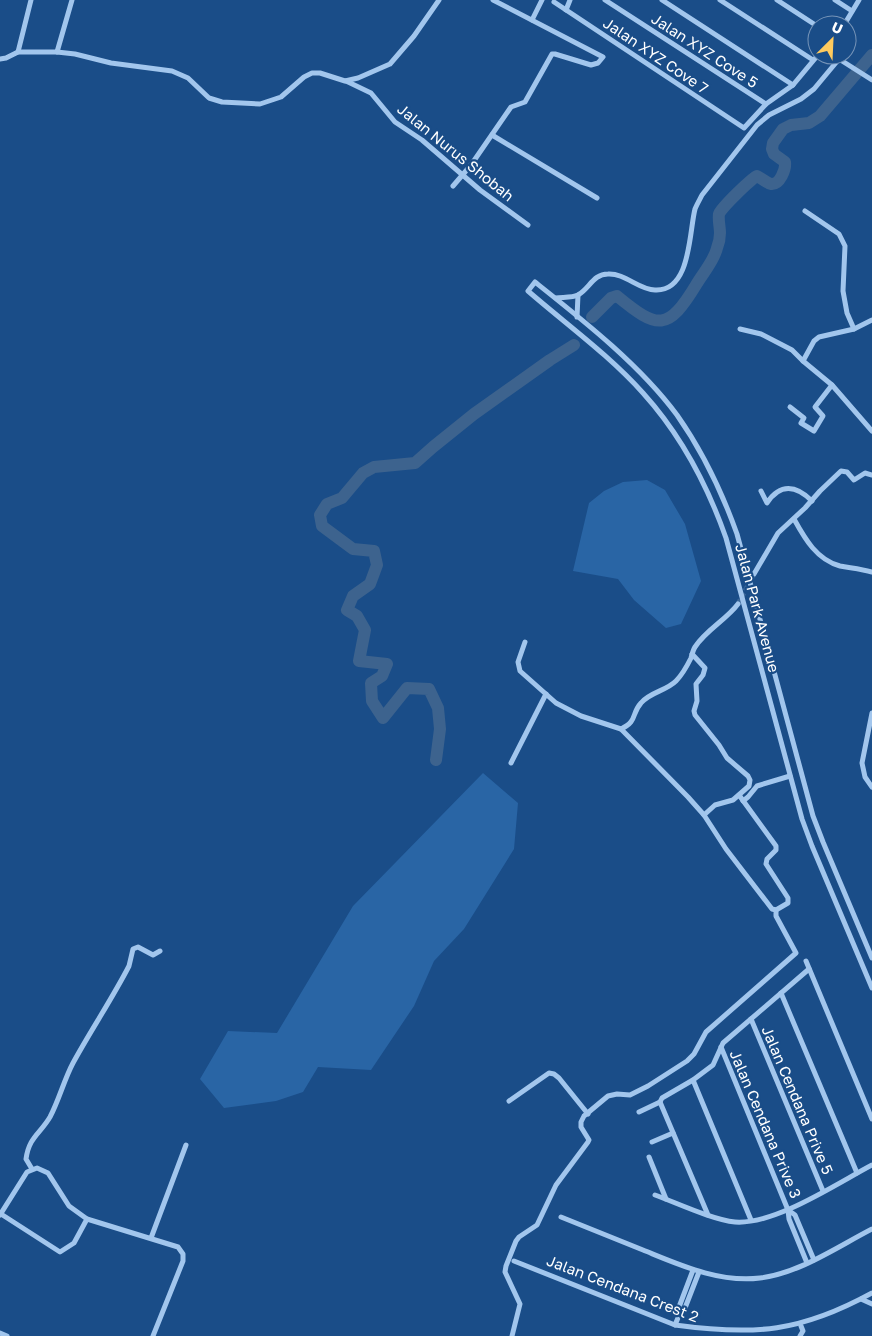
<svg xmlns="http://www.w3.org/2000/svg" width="872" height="1336" font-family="'Golos Text',sans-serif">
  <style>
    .green { fill: #2965a5 }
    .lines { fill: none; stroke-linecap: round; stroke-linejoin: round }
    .river { stroke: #3d638e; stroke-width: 12 }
    .street-tunnel { stroke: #3c689a; stroke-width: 5; stroke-dasharray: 5 2.5; stroke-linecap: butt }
    .street { stroke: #a2c6ed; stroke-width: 5 }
    .labels { text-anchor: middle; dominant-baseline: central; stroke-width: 4.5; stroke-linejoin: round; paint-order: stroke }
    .street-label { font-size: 15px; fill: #fff; stroke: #1a4d88 }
  </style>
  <rect width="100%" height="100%" fill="#1a4d88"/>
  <g class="green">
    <path d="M647,480L665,490L685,524L701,581L681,624L666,628L634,600L618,579L573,571L589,503L604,491L623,482Z"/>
    <path d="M483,773L518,803L514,849L464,929L434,961L414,1006L371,1070L318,1067L303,1092L276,1101L224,1108L200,1079L228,1031L277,1033L353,906Z"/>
  </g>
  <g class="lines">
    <g class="river">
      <path d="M592,317L611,298L617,296C658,330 668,331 696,285C703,273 714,261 717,248C719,243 720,238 720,233C720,227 718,220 719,214C722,207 750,180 757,176C761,178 767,183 771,184C780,185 786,169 785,162L774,154L772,149L773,143L783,129L791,125L809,123L820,116L872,55"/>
      <path d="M436,760L440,729L438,708L429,689L407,688L383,718L372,701L371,683L382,676L387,664L359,661L365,630L357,616L347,610L353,596L370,584L377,565L374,551L353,549L322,526L320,515L327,504L342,498L363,473L374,467L415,463L433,447L474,414L550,360L574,345"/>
    </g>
    <path class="street-tunnel" d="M738,604L754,574"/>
    <g class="street">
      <path d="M605,0L766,104"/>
      <path d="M662,0L793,85"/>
      <path d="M720,0L813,60"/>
      <path d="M777,0L817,26"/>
      <path d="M835,0L852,11"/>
      <path d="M554,2L744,128L766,104L793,85L818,55"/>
      <path d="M566,10L570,0"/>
      <path d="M532,20L542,0"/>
      <path d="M844,25L859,0"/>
      <path d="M18,52L31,0"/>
      <path d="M57,52L72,0"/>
      <path d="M834,55L839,59L841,55"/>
      <path d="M0,59L6,58L18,52H57L75,54L111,63L172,71L188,78L209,98L222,102L260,104L281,97L304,77L312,73H320L345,81L358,78L390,64L414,36L439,0"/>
      <path d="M346,81L371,93L395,122L422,140L480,190L528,225"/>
      <path d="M492,135L597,198"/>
      <path d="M453,186L471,165L511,107L525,102L552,54H555L591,65L598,63L603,57L493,0"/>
      <path d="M805,211L839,234L845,246L843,291L847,313L854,329"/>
      <path d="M556,298C562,297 572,298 578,295C590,288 593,274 608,274C625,273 639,290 655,290C691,292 689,232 695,209C697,204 700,199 702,195L757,125L769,115L801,99L814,89L839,59L872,80"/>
      <path d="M577,317L578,295"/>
      <path d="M740,329L761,334L792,350L803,361L832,385L872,431"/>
      <path d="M803,361L814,341L819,337L854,329L872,320"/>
      <path d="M790,407L804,418L801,423L814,431L823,416L815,407L832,385"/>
      <path d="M761,491L767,503C780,483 796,485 812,501"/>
      <path d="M794,519C805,539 817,560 840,566C851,568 862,569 872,572"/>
      <path d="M754,574L778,533L805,508L820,491L841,471L847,472L854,480L865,473L872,475"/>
      <path d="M692,654L705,668L703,675L696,684L697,701L694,711L695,715L719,745L727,758L748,776L750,780L749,786L733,800L715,805L704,815"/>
      <path d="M872,713L862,763L865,777L872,787"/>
      <path d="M621,729C638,721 631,714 641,703C650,692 666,691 676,681C683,674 687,666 691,658C692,655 693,650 695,647C706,630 726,620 738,604"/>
      <path d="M511,763L546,694"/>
      <path d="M739,795L776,846V850L767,859L766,864L788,898V903L776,910"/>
      <path d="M743,801L748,797L757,786L790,776"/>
      <path d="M872,958L823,842L813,816L737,534C722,492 703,452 677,415C640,365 584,321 535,282L528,291C566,324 609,355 643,393C681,435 707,484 726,538L802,819L812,846L872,988"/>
      <path d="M806,961L872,1119"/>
      <path d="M781,993L857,1173"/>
      <path d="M751,1019L823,1191"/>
      <path d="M721,1047L788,1210L789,1219L807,1263"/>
      <path d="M693,1080L751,1220"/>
      <path d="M509,1101L549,1073L554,1074L559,1078L588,1114"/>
      <path d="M660,1102L708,1215"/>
      <path d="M639,1112L660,1102L662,1098L693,1080L713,1065L723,1043L809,969"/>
      <path d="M652,1142L673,1133"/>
      <path d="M649,1157L666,1199"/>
      <path d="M32,1169L26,1159C29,1137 40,1134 50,1117C59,1100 64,1080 73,1063C91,1030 112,999 129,966L133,949L138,947L153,955L160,951"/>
      <path d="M655,1195C677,1203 713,1220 735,1222C775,1225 836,1184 872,1165"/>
      <path d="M788,1210L795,1215L814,1260"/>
      <path d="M1,1214L60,1252L74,1243L87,1219"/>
      <path d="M0,1215L27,1172L37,1168L48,1173L69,1206L87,1219L178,1247L183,1254V1261L153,1336"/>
      <path d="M561,1217C588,1228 615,1239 643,1250C680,1265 719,1283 760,1278C800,1273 837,1247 872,1229"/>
      <path d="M151,1238L186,1145"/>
      <path d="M514,1261L675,1325C755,1336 801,1332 872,1293"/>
      <path d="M861,1299L872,1304"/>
      <path d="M680,1313L679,1307L693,1270"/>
      <path d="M675,1325L680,1313L685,1308L699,1272"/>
      <path d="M0,1333L7,1336"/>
      <path d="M512,1336L520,1304L505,1272L506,1266L516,1241L519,1237L537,1225L556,1185L588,1142L589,1140L581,1127V1122L584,1116L608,1096L617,1094L630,1095L648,1086L687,1061L694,1054L706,1032L796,953L776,916V910L772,909L726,849L704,815L688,797L621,729L581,716L556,703L520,671L518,662L525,642"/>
      <path d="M800,1336L803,1331L801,1326"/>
    </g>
  </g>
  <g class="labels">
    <g class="street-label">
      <text transform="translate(705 50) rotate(33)">Jalan XYZ Cove 5</text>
      <text transform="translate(656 55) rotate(34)">Jalan XYZ Cove 7</text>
      <text transform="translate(456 152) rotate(39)">Jalan Nurus Shobah</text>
      <text transform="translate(758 608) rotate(75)">Jalan Park Avenue</text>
      <text transform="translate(798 1100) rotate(67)">Jalan Cendana Prive 5</text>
      <text transform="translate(766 1124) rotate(67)">Jalan Cendana Prive 3</text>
      <text transform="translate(623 1288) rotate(21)">Jalan Cendana Crest 2</text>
    </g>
  </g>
  <g transform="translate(832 40) rotate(24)"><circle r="24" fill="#1a4d88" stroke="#7694b8"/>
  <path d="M0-4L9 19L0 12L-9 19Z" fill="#ffcb5e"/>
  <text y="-8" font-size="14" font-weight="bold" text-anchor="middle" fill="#ffffff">U</text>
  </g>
</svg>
